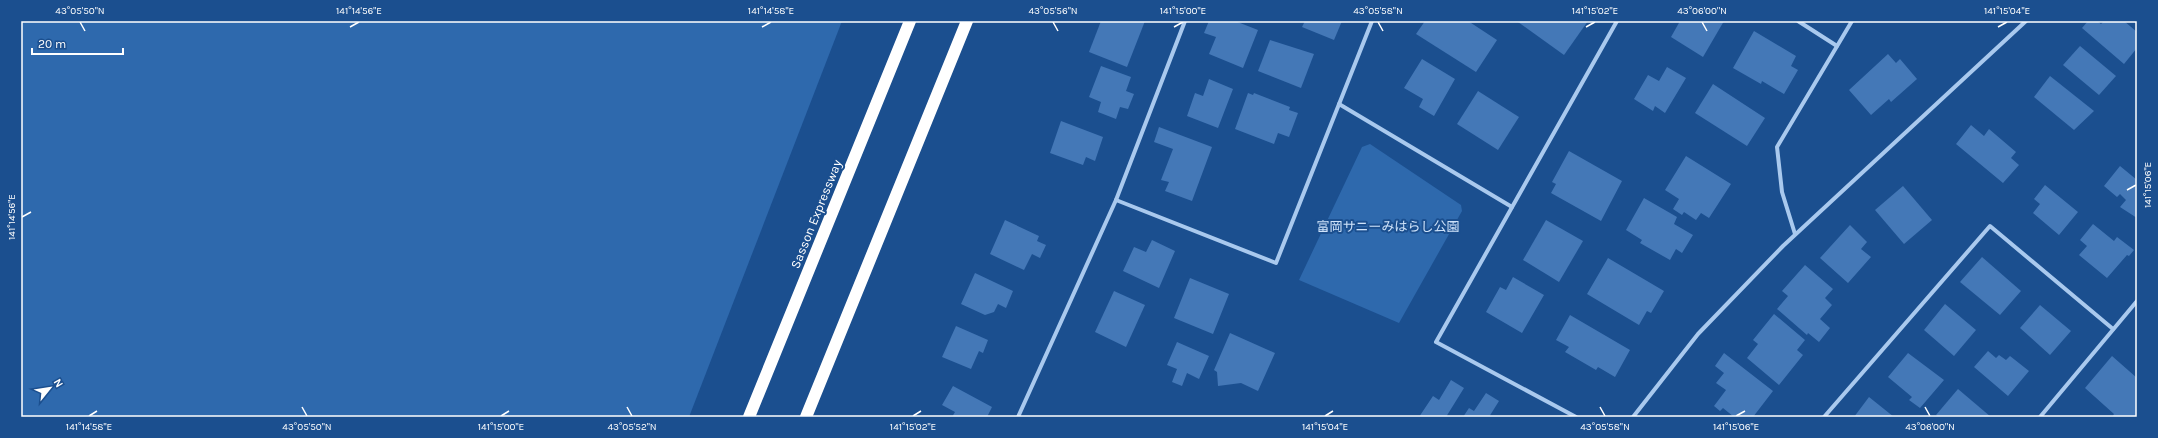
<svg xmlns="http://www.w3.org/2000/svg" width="2158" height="438" font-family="Karla,'Noto Sans JP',sans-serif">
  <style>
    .green { fill: #2e69ad }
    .building { fill: #4478b7 }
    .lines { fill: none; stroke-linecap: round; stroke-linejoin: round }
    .street { stroke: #a9c9ee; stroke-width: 4 }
    .highway { stroke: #fff; stroke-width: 12 }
    .ticks { fill: none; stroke: #fff; stroke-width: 1.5 }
    .labels { text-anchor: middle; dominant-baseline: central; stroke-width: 4; stroke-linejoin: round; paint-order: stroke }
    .street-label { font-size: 13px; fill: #fff; stroke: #1b4f8f }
    .park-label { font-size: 13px; fill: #cfe3fa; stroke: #1b4f8f }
    .neatline { fill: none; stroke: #fff; stroke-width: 1.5 }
    .ticks-label { font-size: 10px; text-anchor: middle; fill: #fff }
  </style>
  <rect width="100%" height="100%" fill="#1b4f8f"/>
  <g class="green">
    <path d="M21,21H842L689,417H21Z"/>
    <path d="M1370,144L1461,205L1462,211L1399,323L1299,280L1362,147Z"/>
  </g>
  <g class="building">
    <path d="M1101,21H1145L1127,67L1089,52Z"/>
    <path d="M1209,21H1235L1258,30L1243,68L1209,54L1216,37L1204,33Z"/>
    <path d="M1305,21H1342L1334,40L1302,27Z"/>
    <path d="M1425,21H1468L1497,40L1476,72L1416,34Z"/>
    <path d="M1518,21H1588L1564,55L1518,22Z"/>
    <path d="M1680,21H1724L1703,57L1671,37Z"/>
    <path d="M2088,21H2097L2101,24L2104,21H2124L2137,32V48L2124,64L2082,28Z"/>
    <path d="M1754,31L1796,56L1791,66L1798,70L1784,94L1762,81L1761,84L1733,68Z"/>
    <path d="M1270,40L1314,54L1301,88L1258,71Z"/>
    <path d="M2080,46L2116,76L2099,95L2063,65Z"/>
    <path d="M1888,54L1896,63L1900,59L1917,79L1891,102L1889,99L1871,115L1849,90Z"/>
    <path d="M1422,59L1455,79L1434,116L1419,107L1423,99L1404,88Z"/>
    <path d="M1101,66L1131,77L1126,91L1134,94L1128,109L1120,107L1116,119L1098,112L1101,102L1089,97Z"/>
    <path d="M1667,67L1686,78L1665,113L1655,106L1653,111L1634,99L1648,75L1659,81Z"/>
    <path d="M2050,76L2094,111L2074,130L2034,97Z"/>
    <path d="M1209,79L1233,89L1218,128L1187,116L1195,93L1203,96Z"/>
    <path d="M1713,84L1765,118L1747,146L1695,113Z"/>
    <path d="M1478,91L1519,117L1498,150L1457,124Z"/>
    <path d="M1248,93L1253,95L1254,93L1290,107L1289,110L1298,113L1289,137L1278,133L1274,144L1235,129Z"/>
    <path d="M1061,121L1103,137L1095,161L1086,157L1083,165L1050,153Z"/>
    <path d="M1971,125L1984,136L1989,129L2016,152L2011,158L2019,165L2003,183L1956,144Z"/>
    <path d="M1159,127L1212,147L1192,201L1165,191L1169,182L1161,180L1173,149L1154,142Z"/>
    <path d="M1569,151L1622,181L1601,221L1551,193L1556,184L1552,182Z"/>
    <path d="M1686,156L1731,184L1709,218L1701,213L1696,220L1684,212L1682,215L1673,209L1679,199L1665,190Z"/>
    <path d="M2120,166L2137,180V218L2120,207L2126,200L2120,194L2117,197L2104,186Z"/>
    <path d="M2045,185L2078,212L2059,235L2033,213L2040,204L2034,199Z"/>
    <path d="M1903,186L1932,220L1904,244L1875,210Z"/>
    <path d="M1644,198L1677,217L1674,224L1693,235L1682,253L1676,249L1670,260L1640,243L1642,240L1626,230Z"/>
    <path d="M1005,220L1039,236L1037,241L1046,245L1040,258L1032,254L1024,270L990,254Z"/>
    <path d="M1546,220L1583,241L1559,282L1523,260Z"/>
    <path d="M2093,224L2114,241L2117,237L2134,250L2129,256L2127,255L2107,278L2079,255L2087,246L2080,240Z"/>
    <path d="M1850,225L1867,242L1861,249L1871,257L1848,283L1820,258Z"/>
    <path d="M1152,240L1175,251L1159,288L1123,271L1134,247L1146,252Z"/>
    <path d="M1982,257L2021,291L2000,315L1960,282Z"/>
    <path d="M1608,258L1664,291L1651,313L1647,311L1639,325L1587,294Z"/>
    <path d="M1805,265L1833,289L1825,298L1832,305L1820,319L1830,328L1819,342L1808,333L1807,335L1777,309L1788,296L1782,291Z"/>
    <path d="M975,273L1013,291L1006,308L998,304L994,312L985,315L961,304Z"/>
    <path d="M1513,277L1544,295L1522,333L1486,312L1500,287L1506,290Z"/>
    <path d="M1190,278L1229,294L1213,334L1174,318Z"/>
    <path d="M1114,291L1145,305L1126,347L1095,332Z"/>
    <path d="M1945,304L1976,330L1954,356L1924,330Z"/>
    <path d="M2040,305L2071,331L2050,355L2020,328Z"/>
    <path d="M1774,314L1805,340L1797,350L1803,355L1779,385L1747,358L1758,344L1753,340Z"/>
    <path d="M1570,315L1630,350L1615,377L1598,367L1596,370L1565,352L1569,347L1556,340Z"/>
    <path d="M956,326L988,340L983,353L979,351L971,369L942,357Z"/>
    <path d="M1230,333L1275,353L1258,391L1241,383L1218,386L1217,372L1214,370Z"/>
    <path d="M1177,342L1209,356L1199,379L1187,373L1182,386L1172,382L1177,369L1167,365Z"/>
    <path d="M1988,351L1996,358L1999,355L2006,360L2010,356L2029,371L2008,396L1974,367Z"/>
    <path d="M1724,353L1773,391L1753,417H1734L1723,408L1720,411L1714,406L1726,390L1716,383L1724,373L1715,366Z"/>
    <path d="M1908,353L1944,380L1920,408L1909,400L1912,397L1888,377Z"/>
    <path d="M2112,356L2137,378V417H2112L2114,414L2085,388Z"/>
    <path d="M1451,380L1464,388L1446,417H1419L1433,396L1439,400Z"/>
    <path d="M953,386L992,407L987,417H952L955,412L942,405Z"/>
    <path d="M1958,389L1991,417H1939L1936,415Z"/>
    <path d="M1486,393L1499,401L1489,417H1463L1469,408L1474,411Z"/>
    <path d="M1869,397L1894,417H1854Z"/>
  </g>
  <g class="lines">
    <g class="street">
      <path d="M1798,21L1837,46"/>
      <path d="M1339,104L1512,207"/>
      <path d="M1116,200L1276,263L1372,21"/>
      <path d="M1795,234L1782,192L1777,147L1852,21"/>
      <path d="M1018,417L1116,200L1185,21"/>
      <path d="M1576,417L1436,342L1617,21"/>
      <path d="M1633,417L1698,334L1783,246L2026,21"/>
      <path d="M1824,417L1990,226L2113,329"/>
      <path d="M2040,417L2137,301"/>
    </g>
    <g class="highway">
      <path d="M749,417L910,21"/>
      <path d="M806,417L967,21"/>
    </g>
  </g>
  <path class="ticks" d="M80,22L85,31M1053,22L1058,31M1378,22L1383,31M1702,22L1707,31M350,27L359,22M762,27L771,22M1174,27L1183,22M1586,27L1595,22M1998,27L2007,22M2127,190L2136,185M22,217L31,212M302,407L307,416M627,407L632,416M1600,407L1605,416M1925,407L1930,416M89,416L97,411M501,416L509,411M913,416L921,411M1325,416L1333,411M1736,416L1745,411"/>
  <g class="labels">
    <g class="street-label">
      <text transform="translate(816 214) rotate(-68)">Sasson Expressway</text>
    </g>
    <g class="park-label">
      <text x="1388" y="226">富岡サニーみはらし公園</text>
    </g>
  </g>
  <rect width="2158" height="438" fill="none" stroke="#1b4f8f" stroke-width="44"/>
  <g transform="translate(50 388) rotate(60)" stroke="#1b4f8f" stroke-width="3" paint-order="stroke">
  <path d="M0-3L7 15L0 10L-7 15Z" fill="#ffffff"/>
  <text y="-6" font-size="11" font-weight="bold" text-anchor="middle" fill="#ffffff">N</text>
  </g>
  <path d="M32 48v6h91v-6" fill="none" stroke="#ffffff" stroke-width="2"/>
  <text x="38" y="48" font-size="12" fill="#ffffff" stroke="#1b4f8f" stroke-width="3" paint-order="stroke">20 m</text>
  <rect x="22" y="22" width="2114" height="394" class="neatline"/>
  <g class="ticks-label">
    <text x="80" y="14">43°05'50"N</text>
    <text x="359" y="14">141°14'56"E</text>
    <text x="771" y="14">141°14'58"E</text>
    <text x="1053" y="14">43°05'56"N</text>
    <text x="1183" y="14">141°15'00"E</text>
    <text x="1378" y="14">43°05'58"N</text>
    <text x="1595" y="14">141°15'02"E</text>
    <text x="1702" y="14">43°06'00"N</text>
    <text x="2007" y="14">141°15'04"E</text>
    <text transform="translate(2147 185) rotate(-90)" y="4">141°15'06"E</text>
    <text transform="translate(11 217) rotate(-90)" y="4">141°14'56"E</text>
    <text x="89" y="430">141°14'58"E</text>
    <text x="307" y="430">43°05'50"N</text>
    <text x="501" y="430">141°15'00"E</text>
    <text x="632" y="430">43°05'52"N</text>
    <text x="913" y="430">141°15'02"E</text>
    <text x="1325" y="430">141°15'04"E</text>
    <text x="1605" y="430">43°05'58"N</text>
    <text x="1736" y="430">141°15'06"E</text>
    <text x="1930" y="430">43°06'00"N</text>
  </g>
</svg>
